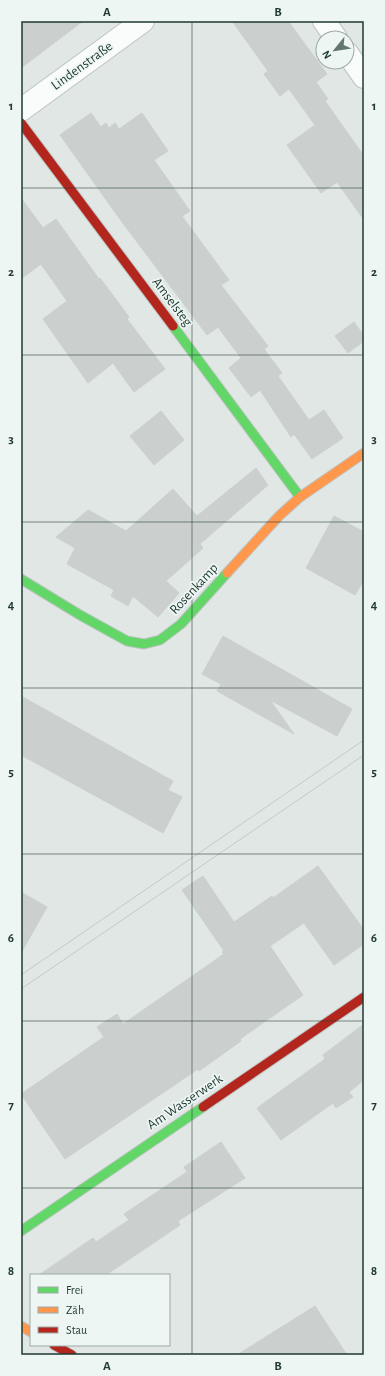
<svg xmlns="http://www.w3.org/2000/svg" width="385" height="1376" font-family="'Alegreya Sans',sans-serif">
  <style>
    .building { fill: #cbd0ce; stroke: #c9d0cd }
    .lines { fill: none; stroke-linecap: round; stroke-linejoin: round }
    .street-casing { stroke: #bec4c1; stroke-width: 24 }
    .fast-casing { stroke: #bdc4c2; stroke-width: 11 }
    .slow-casing { stroke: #bdc4c2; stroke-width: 11 }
    .jam-casing { stroke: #bdc4c2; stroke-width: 11 }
    .street { stroke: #fafbfb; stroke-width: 22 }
    .fast { stroke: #63d668; stroke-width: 9 }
    .slow { stroke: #ff974d; stroke-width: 9 }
    .jam { stroke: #b3261e; stroke-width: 9 }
    .tram { stroke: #c6c9c8; stroke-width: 1 }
    .grid { fill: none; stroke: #1f3933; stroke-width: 1; stroke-opacity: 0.55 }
    .labels { text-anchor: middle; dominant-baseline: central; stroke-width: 3.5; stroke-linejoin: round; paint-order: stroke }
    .street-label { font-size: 14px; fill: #1f3933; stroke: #eef6f3 }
    .neatline { fill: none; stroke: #1f3933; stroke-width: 1.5 }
    .grid-label { font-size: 13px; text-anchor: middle; font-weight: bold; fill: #1f3933 }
  </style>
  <rect width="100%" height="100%" fill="#e1e7e4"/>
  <g class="building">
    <path d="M21,21H83L21,68Z"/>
    <path d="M232,21H288L327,74L316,82L328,99L325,101L364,156V220L337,182L321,193L287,145L315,125L289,89L280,96L264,74L268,71Z"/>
    <path d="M91,113L101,127L106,123L109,128L115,123L119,129L142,113L168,151L154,160L190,211L182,216L229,280L221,285L268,346L264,349L282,373L278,376L309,420L324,410L343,438L312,459L294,434L291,437L260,390L251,397L229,368L241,358L218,327L207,335L122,222L60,135Z"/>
    <path d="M21,198L43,228L56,219L99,279L100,278L129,317L127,319L165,369L134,392L113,363L88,383L43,319L67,301L41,264L21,279Z"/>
    <path d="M354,322L364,336V341L348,353L335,336Z"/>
    <path d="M161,411L184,440L154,465L130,436Z"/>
    <path d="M256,468L268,485L200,544L203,548L166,581L179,593L158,617L133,596L128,606L111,596L114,590L67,564L75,548L56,537L88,510L126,531L173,489L197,516Z"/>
    <path d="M334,516L364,532V580L355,595L306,568Z"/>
    <path d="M223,636L352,709L337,736L270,700L294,734L217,691L221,684L202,674Z"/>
    <path d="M21,696L173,781L168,790L182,797L163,833L21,755Z"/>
    <path d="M318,866L364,930V944L334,965L304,923L270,946L303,995L240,1039L241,1041L199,1071L198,1069L65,1159L21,1094L104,1037L97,1027L117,1014L123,1024L224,954L222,952L224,951L182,890L203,876L234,922L272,896L273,898Z"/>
    <path d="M21,892L47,907L21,953Z"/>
    <path d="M364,1024V1080L349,1092L353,1097L336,1108L333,1103L281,1140L257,1108L325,1059L323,1055Z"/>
    <path d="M221,1142L245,1178L178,1221L180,1225L106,1275H39L93,1238L96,1242L129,1220L124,1214L187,1172L184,1167Z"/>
    <path d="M315,1306L347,1355H237Z"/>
  </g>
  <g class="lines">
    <defs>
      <g id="street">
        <path d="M324,21L336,38"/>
        <path d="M347,53L364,77"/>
        <path d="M21,110L143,21"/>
      </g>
      <g id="fast">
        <path d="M173,326L300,497"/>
        <path d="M21,579L80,615L127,641L144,644L160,640L181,624L227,573"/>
        <path d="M21,1231L203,1107"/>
      </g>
      <g id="slow">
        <path d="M227,573L279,516L300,497L364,453"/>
        <path d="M21,1326L31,1332"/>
      </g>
      <g id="jam">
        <path d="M21,123L173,326"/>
        <path d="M203,1107L364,997"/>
        <path d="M54,1345L72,1355"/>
      </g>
    </defs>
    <use href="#street" class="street-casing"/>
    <use href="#fast" class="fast-casing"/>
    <use href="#slow" class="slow-casing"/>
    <use href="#jam" class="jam-casing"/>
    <use href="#street" class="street"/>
    <use href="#fast" class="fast"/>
    <use href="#slow" class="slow"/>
    <use href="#jam" class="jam"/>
    <g class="tram">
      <path d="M21,975L364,740"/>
      <path d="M21,989L364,755"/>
    </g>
  </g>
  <path class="grid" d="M192,21V1355M21,188H364M21,355H364M21,522H364M21,688H364M21,854H364M21,1021H364M21,1188H364"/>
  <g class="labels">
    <g class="street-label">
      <text transform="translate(82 66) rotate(-36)">Lindenstraße</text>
      <text transform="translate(172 302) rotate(53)">Amselsteg</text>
      <text transform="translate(194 589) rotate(-47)">Rosenkamp</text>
      <text transform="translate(185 1102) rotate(-34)">Am Wasserwerk</text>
    </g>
  </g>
  <rect width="385" height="1376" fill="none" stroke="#eef6f3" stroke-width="44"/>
  <rect x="30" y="1274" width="140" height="72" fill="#eef6f3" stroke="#9baaa6"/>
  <rect x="38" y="1287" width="20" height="6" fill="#63d668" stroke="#9baaa6"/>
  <text x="66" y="1294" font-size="12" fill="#1f3933">Frei</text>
  <rect x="38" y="1307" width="20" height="6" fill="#ff974d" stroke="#9baaa6"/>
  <text x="66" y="1314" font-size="12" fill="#1f3933">Zäh</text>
  <rect x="38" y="1327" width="20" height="6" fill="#b3261e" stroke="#9baaa6"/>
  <text x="66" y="1334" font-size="12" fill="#1f3933">Stau</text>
  <g transform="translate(335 50) rotate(240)"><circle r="19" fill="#eef6f3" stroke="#9baaa6"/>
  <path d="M0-3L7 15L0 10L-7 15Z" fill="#637671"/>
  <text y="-6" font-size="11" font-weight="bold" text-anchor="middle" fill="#1f3933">N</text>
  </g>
  <rect x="22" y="22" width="341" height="1332" class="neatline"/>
  <g class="grid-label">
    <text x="107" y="16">A</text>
    <text x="278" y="16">B</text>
    <text x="11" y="110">1</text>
    <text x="374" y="110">1</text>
    <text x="11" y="276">2</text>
    <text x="374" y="276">2</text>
    <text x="11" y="443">3</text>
    <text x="374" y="443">3</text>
    <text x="11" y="609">4</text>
    <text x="374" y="609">4</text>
    <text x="11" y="776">5</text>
    <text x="374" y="776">5</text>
    <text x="11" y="942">6</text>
    <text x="374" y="942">6</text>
    <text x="11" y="1109">7</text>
    <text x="374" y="1109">7</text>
    <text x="11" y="1275">8</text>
    <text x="374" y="1275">8</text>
    <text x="107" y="1370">A</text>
    <text x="278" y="1370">B</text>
  </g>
</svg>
